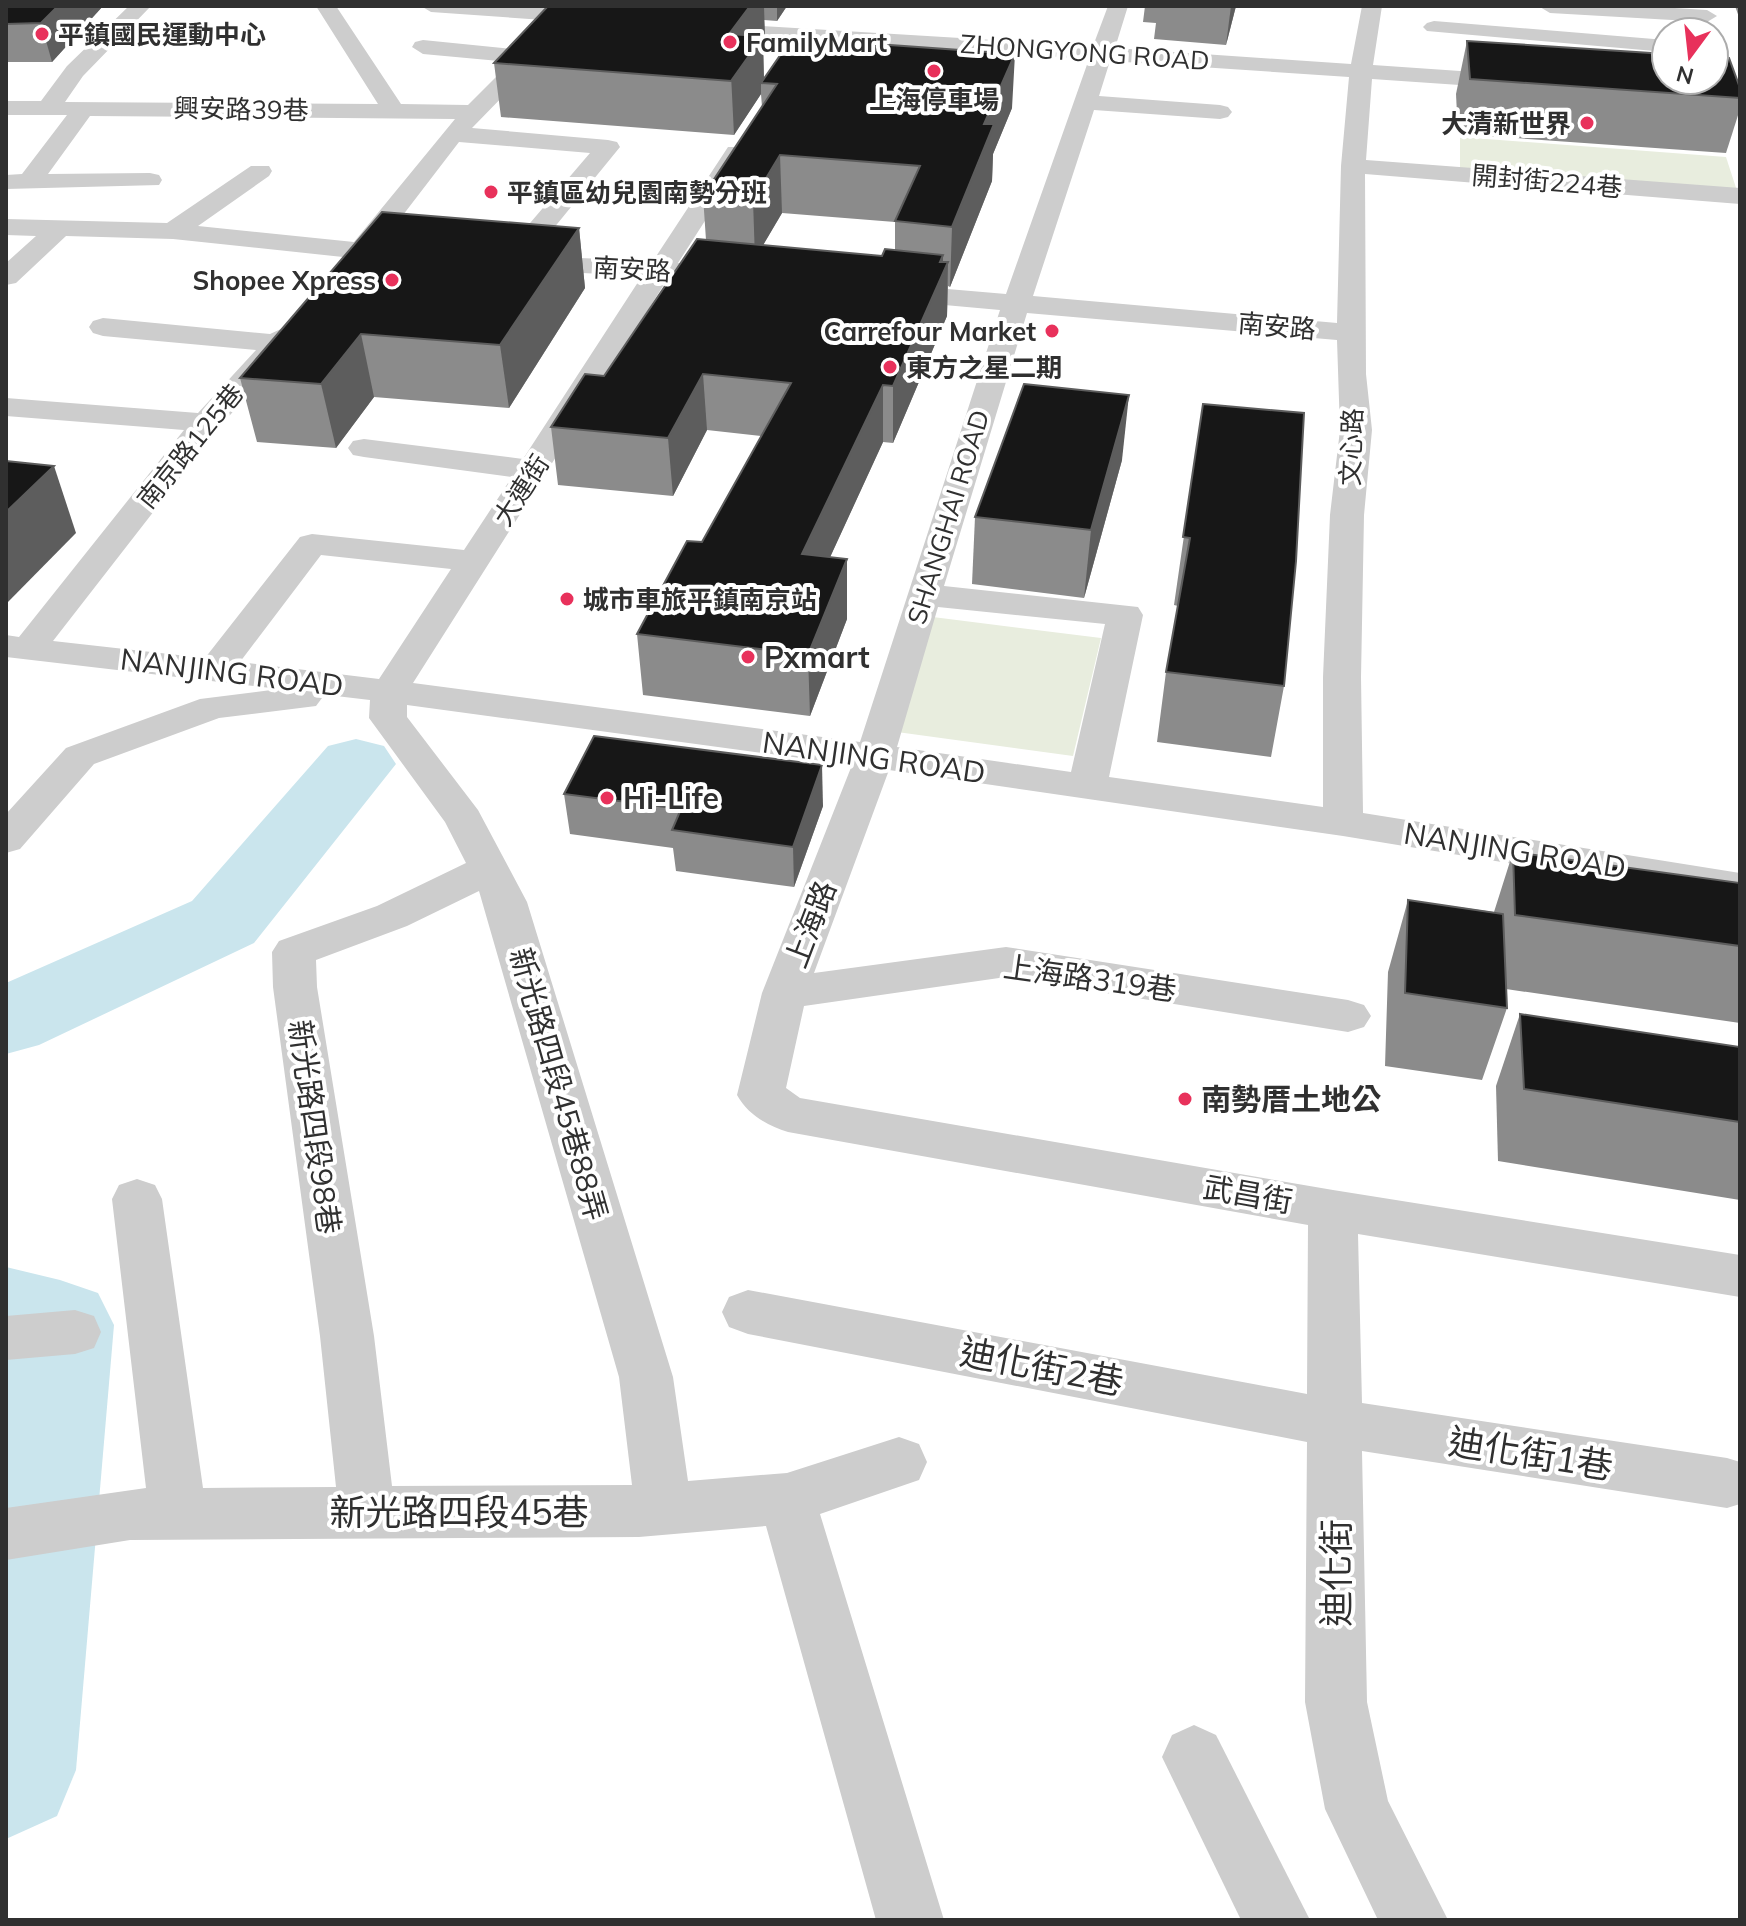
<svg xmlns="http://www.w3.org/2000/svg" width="1746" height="1926" font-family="Mulish,'Noto Sans TC',sans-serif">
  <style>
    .green { fill: #e8edde }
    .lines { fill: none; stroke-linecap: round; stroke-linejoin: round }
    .river { fill: #cae5ed; fill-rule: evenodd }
    .minor { fill: #cdcdcd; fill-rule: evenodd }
    .wall { fill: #8b8b8b; fill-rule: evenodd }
    .shaded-wall { fill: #5d5d5d }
    .building { fill: #171717; stroke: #5d5d5d; stroke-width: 2 }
    .poi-dot { fill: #e8315b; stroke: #fff; stroke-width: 3 }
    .labels { text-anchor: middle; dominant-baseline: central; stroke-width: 8; stroke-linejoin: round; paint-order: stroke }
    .far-poi-label { font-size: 26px; font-weight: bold; fill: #303030; stroke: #fff; text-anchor: start }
    .far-street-label { font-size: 26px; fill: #303030; stroke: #fff }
    .poi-label { font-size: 30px; font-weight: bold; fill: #303030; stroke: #fff; text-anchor: start }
    .street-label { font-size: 30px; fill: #303030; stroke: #fff }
    .near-street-label { font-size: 36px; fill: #303030; stroke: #fff }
  </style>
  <rect width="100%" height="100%" fill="#fff"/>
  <g class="green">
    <path d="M1460,137L1726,157L1737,191L1460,169Z"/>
    <path d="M917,615L1101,638L1073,756L875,729Z"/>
  </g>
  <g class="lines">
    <g class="river">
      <path d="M356,739L384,746L396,764L254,943L39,1045L6,1054V983L192,901L328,746Z"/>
      <path d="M6,1267L60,1280L98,1293L114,1325L76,1770L57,1816L6,1839Z"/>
    </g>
    <g class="minor">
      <path d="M129,6H151L83,76L65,102L378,104L316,6H336L401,104L468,105L511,62L423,54L412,47L415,42L423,40L523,50L531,41H547L550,46L547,51L472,128L608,140L617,142L620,147L531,256L653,261L728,147H746L749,152L678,263L743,271L747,277L743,283L733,285L668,278L549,468L551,470L543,478L413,683L860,742L1000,310L889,300L879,298L875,292L879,286L889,284L1006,294L1089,59L704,32L697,30L693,26L697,22L1093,46L1108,6H1128L1115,48L1351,64L1362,6H1382L1373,65L1518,75L1526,77L1529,82L1526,87L1518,89L1372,79L1366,160L1740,188V204L1365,174L1366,374L1372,430L1364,515L1361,677L1363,813L1740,873V901L1343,836L889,770L814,973L1006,947L1348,1000L1364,1005L1371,1016L1364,1027L1348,1032L1006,977L804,1006L786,1088L800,1098L1333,1190L1740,1255V1297L1358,1234L1362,1403L1727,1458L1740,1462V1504L1727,1508L1362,1451L1367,1702L1388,1801L1448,1920H1378L1325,1809L1305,1702L1307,1442L748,1334L729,1327L722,1312L729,1297L748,1290L1307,1394L1308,1225L788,1132C767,1125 748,1115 737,1095L762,993L852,765L407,705V717L478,810L527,902L673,1377L688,1481L787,1473L899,1437L919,1444L927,1462L919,1480L820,1514L944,1920H876L766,1526L639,1537L130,1540L6,1560V1508L146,1488L112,1199L119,1185L137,1179L155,1185L162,1199L203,1488L336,1487L320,1336L273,987L272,952L279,941L377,906L466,863L445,822L369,718L370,700L319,694L322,698L316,706L219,718L94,764L20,849L6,853V814L66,748L200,699L279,689L6,657V635L19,637L184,430L6,416V398L198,413L256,350L103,336L93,333L89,327L93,321L103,318L270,334L283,328L293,331L297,337L293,343L217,430L53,641L205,658L300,537L312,534L464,550L512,477L364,457L353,455L348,448L353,441L364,439L523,459L642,276L501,269L498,263L501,257L590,153L459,142L380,245L419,250L423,256L419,262L410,264L368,260C361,268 355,268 344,266L341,260L343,257L173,239L66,236L16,283L6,285V263L36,236L6,235V219L167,223L251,166H269L272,171L269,176L198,226L354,242L455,119L90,116L48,174L150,173L159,175L162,180L159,185L6,189V175L22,174L67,115H6V101H41L67,66ZM1110,61L1349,77L1341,166L1337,323L1033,296L1094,110L1220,119L1228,117L1232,112L1228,107L1220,105L1099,96ZM1027,313L1337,340L1340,430L1330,515L1323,677V807L1109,777L1143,615L1138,607L944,586ZM321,555L451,569L379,679L240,662ZM938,607L1105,624L1071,772L897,747ZM479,891L619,1377L632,1485L392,1486L374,1336L317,987L316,960L407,926Z"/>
      <path d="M421,6H519L600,12L610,18L600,24L431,12Z"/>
      <path d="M1642,6L1707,10L1717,16L1707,22L1550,13L1540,7Z"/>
      <path d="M1434,21L1666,40V52L1427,31L1423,27L1427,23Z"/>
      <path d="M75,1310L94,1316L101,1332L94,1348L75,1354L6,1360V1316Z"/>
      <path d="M1194,1725L1216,1735L1310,1920H1241L1162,1757L1172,1735Z"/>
    </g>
  </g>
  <g class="wall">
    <path d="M6,6H103L52,62H6Z"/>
    <path d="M548,6H787L777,21L764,20L765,38L763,42L764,78L1012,108L993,154L992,181L950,287L948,286L947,316L893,443L883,442L830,557L847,559V619L810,716L643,695L637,634L702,542L761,436L707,430L673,496L558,485L551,427L604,376L706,240L703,196L762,107L761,94L734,135L501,117L494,63ZM782,213L895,222V250L882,256L763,245Z"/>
    <path d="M1145,6H1236L1226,45L1154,39L1156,23L1143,22Z"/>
    <path d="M1735,6H1740V20Z"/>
    <path d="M1467,41L1740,88V109L1726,153L1458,134L1456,94Z"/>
    <path d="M579,228L585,288L509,408L374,397L336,448L257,442L240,378Z"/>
    <path d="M1203,404L1284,686L1271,757L1157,742L1166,672L1178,606L1174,605Z"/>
    <path d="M1122,460L1084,598L972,584L975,517Z"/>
    <path d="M564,794L823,806L794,887L676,871L673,848L570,834Z"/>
    <path d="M1513,852L1740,883V1023L1506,989L1507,1008L1482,1080L1385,1066L1388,972L1408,900L1494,912Z"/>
    <path d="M1520,1014L1740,1047V1200L1498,1161L1496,1086Z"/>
  </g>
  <g class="shaded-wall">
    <path d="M58,6H103L52,62L41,23Z"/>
    <path d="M750,6H764L765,38L763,42L764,83H761V94L734,135L729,34Z"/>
    <path d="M777,6H787L777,21Z"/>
    <path d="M1231,6H1236L1226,45Z"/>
    <path d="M1015,54L1012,108L993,154L992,181L950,287L952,227L984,124Z"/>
    <path d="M780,155L782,213L755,259L753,200Z"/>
    <path d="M579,228L585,288L509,408L500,345Z"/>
    <path d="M943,255V275L948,262L947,316L893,443V386Z"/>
    <path d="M361,334L374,397L336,448L321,384Z"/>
    <path d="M703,374L707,430L673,496L668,438Z"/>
    <path d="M883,385V442L804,614L802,554Z"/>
    <path d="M1129,395L1122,460L1084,598L1091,530Z"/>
    <path d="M54,466L76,533L6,604V512Z"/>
    <path d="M847,559V619L810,716L808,655Z"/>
    <path d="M822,765L823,806L794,887L793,847Z"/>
  </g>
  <g class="building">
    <path d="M6,6H58L41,23L6,24Z"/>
    <path d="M548,6H750L729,34L763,36L731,81L494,63Z"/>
    <path d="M792,38L1015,54L984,124H994L952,227L895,221L920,166L780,155L753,200L703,196L777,84L761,83Z"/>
    <path d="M1467,41L1666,54V80H1714V57L1729,58L1740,88V98L1470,79Z"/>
    <path d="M382,212L579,228L500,345L361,334L321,384L240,378Z"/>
    <path d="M697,239L882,256L885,249L943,255L940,262H948L893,386L883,385L802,554L847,559L808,655L637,634L687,541L702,542L791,383L703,374L668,438L551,427L585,374L604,376Z"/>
    <path d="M1024,384L1129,395L1091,530L975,517Z"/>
    <path d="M1203,404L1304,413L1296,561L1284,686L1166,672L1190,538L1183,537Z"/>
    <path d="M6,461L54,466L6,512Z"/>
    <path d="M594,736L822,765L793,847L672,830L681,809L564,794Z"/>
    <path d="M1513,852L1740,883V946L1515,915Z"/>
    <path d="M1408,900L1503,914L1507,1008L1405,993Z"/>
    <path d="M1520,1014L1740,1047V1122L1524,1089Z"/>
  </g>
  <g class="poi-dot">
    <circle cx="42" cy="34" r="8"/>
    <circle cx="730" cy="42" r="8"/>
    <circle cx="934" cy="71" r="8"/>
    <circle cx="1587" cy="123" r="8"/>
    <circle cx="491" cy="192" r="8"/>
    <circle cx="392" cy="280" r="8"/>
    <circle cx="1052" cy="331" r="8"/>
    <circle cx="890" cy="367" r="8"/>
    <circle cx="567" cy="599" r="8"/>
    <circle cx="748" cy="657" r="8"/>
    <circle cx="607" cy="798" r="8"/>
    <circle cx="1185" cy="1099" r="8"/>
  </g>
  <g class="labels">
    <g class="far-poi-label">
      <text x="58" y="34">平鎮國民運動中心</text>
      <text x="746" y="42">FamilyMart</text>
      <text x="934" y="99" text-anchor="middle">上海停車場</text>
      <text x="1571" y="123" text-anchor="end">大清新世界</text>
      <text x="507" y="192">平鎮區幼兒園南勢分班</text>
      <text x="376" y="280" text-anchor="end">Shopee Xpress</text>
      <text x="1036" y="331" text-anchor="end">Carrefour Market</text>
      <text x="906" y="367">東方之星二期</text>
      <text x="583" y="599">城市車旅平鎮南京站</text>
    </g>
    <g class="far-street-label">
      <text transform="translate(1085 52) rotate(4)">ZHONGYONG ROAD</text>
      <text transform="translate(241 109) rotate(1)">興安路39巷</text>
      <text transform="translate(1547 181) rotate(5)">開封街224巷</text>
      <text transform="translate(632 269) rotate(3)">南安路</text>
      <text transform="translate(1277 326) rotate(5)">南安路</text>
      <text transform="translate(190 446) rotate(-51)">南京路125巷</text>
      <text transform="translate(1351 447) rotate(-88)">文心路</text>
      <text transform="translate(521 490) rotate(-57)">大連街</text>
      <text transform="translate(948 517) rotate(-73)">SHANGHAI ROAD</text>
    </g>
    <g class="poi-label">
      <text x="764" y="657">Pxmart</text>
      <text x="623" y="798">Hi-Life</text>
      <text x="1201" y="1099">南勢厝土地公</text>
    </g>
    <g class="street-label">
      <text transform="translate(232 672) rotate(7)">NANJING ROAD</text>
      <text transform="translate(874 757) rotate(8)">NANJING ROAD</text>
      <text transform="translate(1515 850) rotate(9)">NANJING ROAD</text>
      <text transform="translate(810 924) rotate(-69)">上海路</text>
      <text transform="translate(1090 978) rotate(8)">上海路319巷</text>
      <text transform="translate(559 1084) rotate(74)">新光路四段45巷88弄</text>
      <text transform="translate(315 1127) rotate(82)">新光路四段98巷</text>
      <text transform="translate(1248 1194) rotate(10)">武昌街</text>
    </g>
    <g class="near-street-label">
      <text transform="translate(1042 1366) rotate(11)">迪化街2巷</text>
      <text transform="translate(1531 1453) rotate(9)">迪化街1巷</text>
      <text x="459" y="1511">新光路四段45巷</text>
      <text transform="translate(1335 1573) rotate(-90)">迪化街</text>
    </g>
  </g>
  <rect width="1746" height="1926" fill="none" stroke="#303030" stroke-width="16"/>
  <g transform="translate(1690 56) rotate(195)"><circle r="38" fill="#ffffff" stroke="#acacac" stroke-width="2"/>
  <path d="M0-6L14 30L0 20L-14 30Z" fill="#e8315b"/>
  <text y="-12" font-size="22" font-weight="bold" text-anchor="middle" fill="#303030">N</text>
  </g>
</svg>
